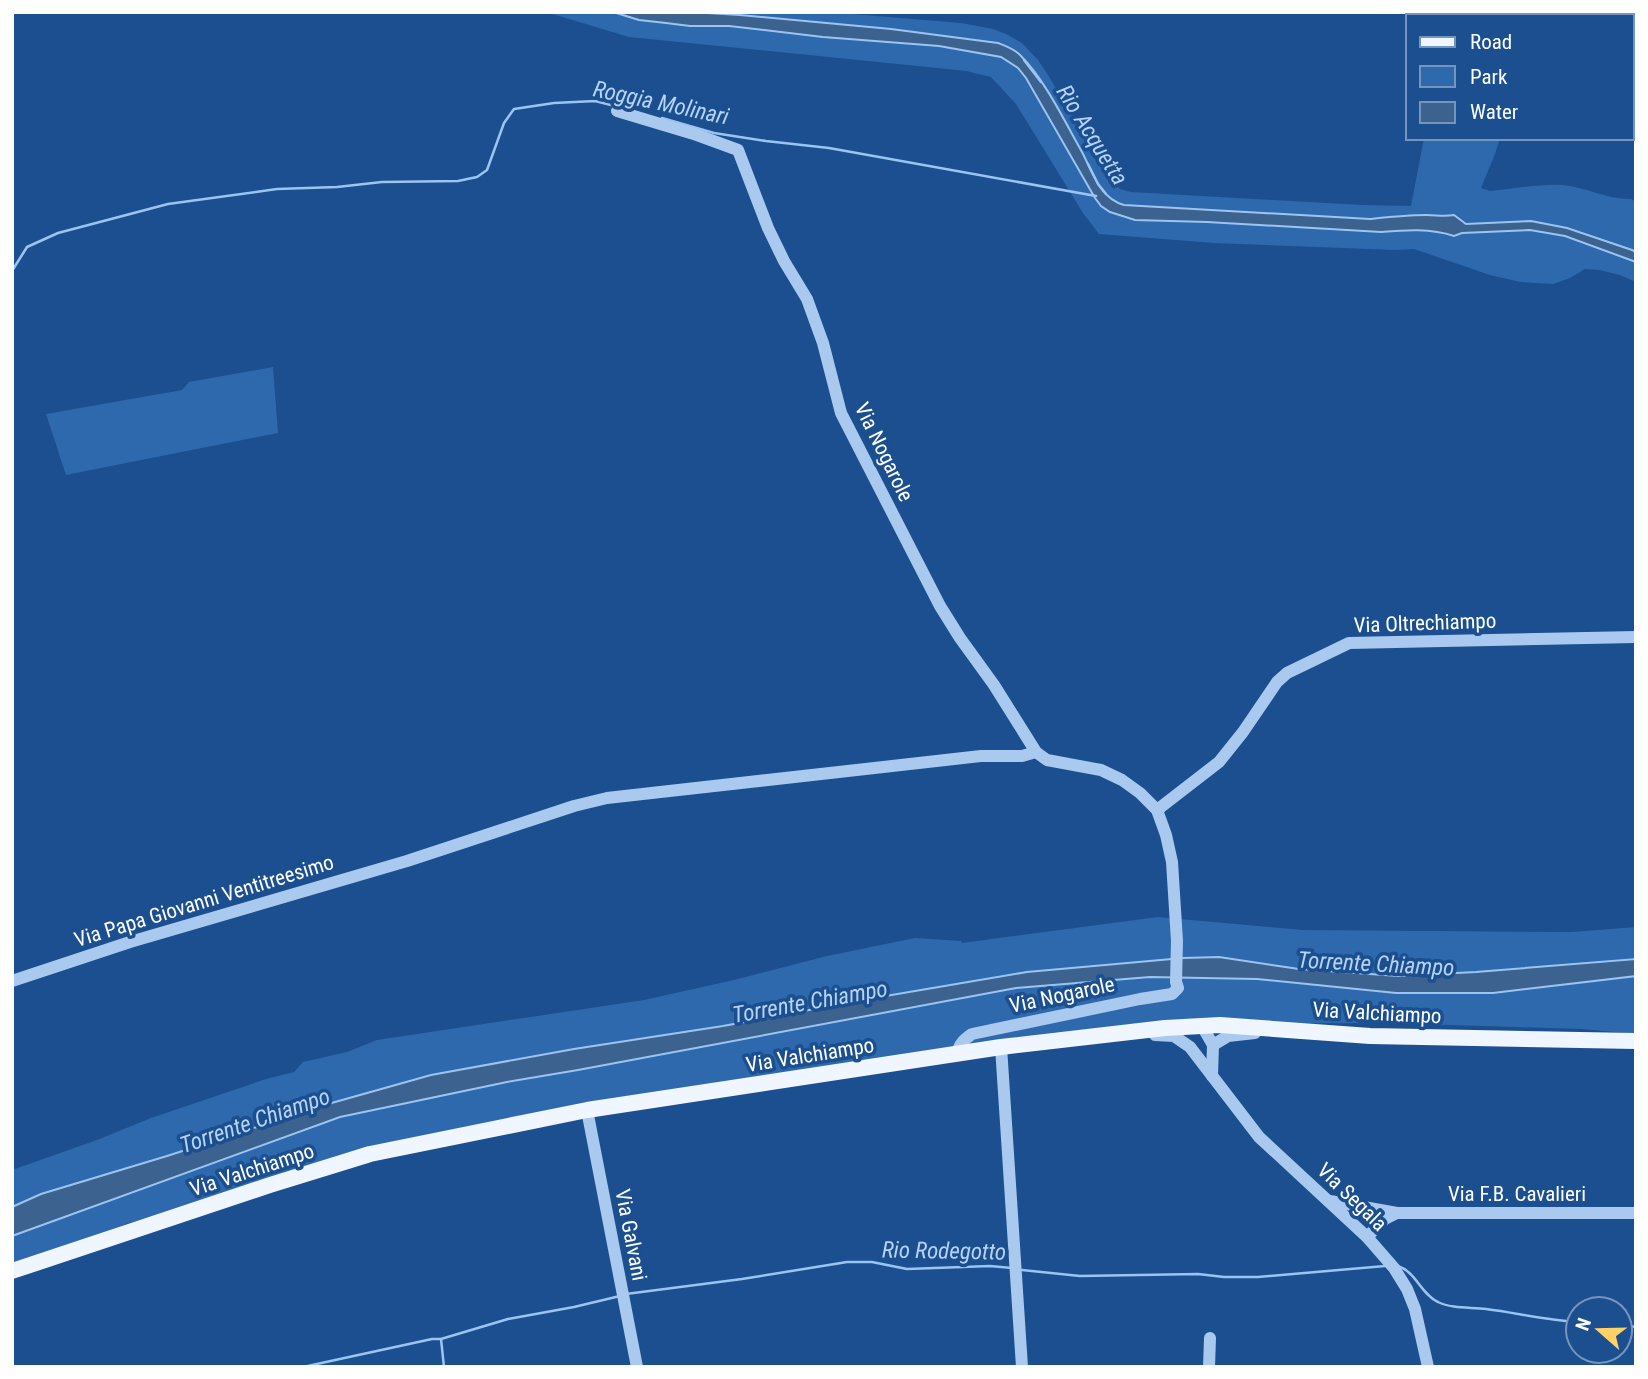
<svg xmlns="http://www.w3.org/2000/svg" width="1648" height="1379" font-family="'Roboto Condensed',sans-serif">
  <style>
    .green { fill: #2e69ad }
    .water { fill: #3c6290; stroke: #9cc4f0; stroke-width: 2 }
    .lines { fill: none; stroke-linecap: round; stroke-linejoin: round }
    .stream { stroke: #9cc4f0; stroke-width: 2.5 }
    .minor { stroke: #a9c9ee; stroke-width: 12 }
    .major { stroke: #f0f6ff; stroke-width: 16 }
    .labels { text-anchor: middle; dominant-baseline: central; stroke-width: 7; stroke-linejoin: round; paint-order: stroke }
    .street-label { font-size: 21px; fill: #fff; stroke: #1b4f8f }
    .water-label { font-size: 23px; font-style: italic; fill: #b5d3f5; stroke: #1b4f8f }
  </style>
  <rect width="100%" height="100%" fill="#1b4f8f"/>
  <g class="green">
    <path d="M546,12H613L639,20L666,23L690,26H729L823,37L939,46L1001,57L1018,69L1026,78L1095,198L1101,206L1122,217L1135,220L1207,222L1381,232C1405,230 1431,228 1454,236L1462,233L1530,230L1565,236L1628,258L1636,262V282L1620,275L1599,270L1585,269L1570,278L1553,284L1520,282L1490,275L1414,249L1395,250L1214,243L1099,234L1083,213L1016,104L991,77L966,71L888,63L629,37Z"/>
    <path d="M690,12H828L961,23L993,29L1006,34L1022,43L1038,60L1046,72L1109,176L1120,189L1131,192L1362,205L1411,206L1424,138H1500L1495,154L1481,188L1490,191C1513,189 1538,184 1562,185C1586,187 1608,200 1632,199L1636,203V252L1567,228L1531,221L1466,224L1454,215C1445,217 1436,215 1426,215C1407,215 1389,217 1370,219L1124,205C1100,199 1092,171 1082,152C1065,122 1045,80 1021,56C1015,49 1006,46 998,43L740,15Z"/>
    <path d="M273,367L278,433L66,475L46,414L182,390L189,382Z"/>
    <path d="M1158,917L1302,930L1572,932L1636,927V959L1476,972L1398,976L1299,969L1219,957L868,999L723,1026L431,1075L328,1104L12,1207V1170L97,1140L151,1118L266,1079L294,1072L303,1062L347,1052L377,1040L644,1000L734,980L827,956L915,938L961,941L962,943Z"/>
    <path d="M1636,976V1034L1582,1029L1380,1023L1175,1024L613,1107L265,1185L129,1223L47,1253L12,1267V1236L340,1117L507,1082L578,1070L1016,988L1150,977L1257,979L1396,993H1493Z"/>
  </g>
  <g class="water">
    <path d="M613,12H690L740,15L891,29L998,43C1006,46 1015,49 1021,56C1045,80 1065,122 1082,152C1092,171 1100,199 1124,205L1370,219C1389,217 1407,215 1426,215C1436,215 1445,217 1454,215L1466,224L1531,221L1567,228L1632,250L1636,252V262L1565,236L1530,230L1462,233L1454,236C1431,228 1405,230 1381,232L1207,222L1135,220L1110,212L1101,206L1095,198L1026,78L1018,68L1001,57L939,46L823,37L729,26H690L666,23L639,20Z"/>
    <path d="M1219,957L1299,969L1398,976L1476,972L1636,959V976L1493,993H1396L1257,979L1150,977L1016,988L578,1070L507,1082L340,1117L12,1236V1207L41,1194L167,1156L328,1104L431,1075L574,1049L723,1026L868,999L1027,972L1183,958Z"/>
  </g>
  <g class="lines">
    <g class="stream">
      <path d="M1024,60L1041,82"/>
      <path d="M662,118L714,133L766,141L829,148L1096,196"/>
      <path d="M1088,164L1098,184L1106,194"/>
      <path d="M12,271L27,247L58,233L168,204L277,189L337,187L382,182L458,181L477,177L487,170L504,123L514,109L554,103L595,101L615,106"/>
      <path d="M1398,1266C1416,1272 1421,1294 1438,1302C1452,1309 1471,1307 1486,1309C1517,1313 1547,1320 1578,1322"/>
      <path d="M1022,1270L1080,1276L1198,1274L1224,1277H1258L1385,1266"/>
      <path d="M626,1294L742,1279L847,1262H872L907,1269L990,1266L1012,1268"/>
      <path d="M1620,1325L1636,1327"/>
      <path d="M441,1339L444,1367"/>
      <path d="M303,1367L432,1339H441L508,1319L574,1307L620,1296"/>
    </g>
    <g class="minor">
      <path d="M617,111L697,135L738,150L768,228L784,261L807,299L823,343L841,413L940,606L960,638L994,685L1036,752L1047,760L1101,770L1122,780L1140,793L1157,810L1166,835L1172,862L1177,941L1176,982L1178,988L1172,994L1140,999L972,1034C965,1039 958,1044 958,1054"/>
      <path d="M1157,810L1219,762L1243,732L1277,682L1287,673L1349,643L1636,637"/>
      <path d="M12,981L130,942L407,861L574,806L607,798L981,756H1022L1036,752"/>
      <path d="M1202,1026L1213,1045L1212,1076"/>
      <path d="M1155,1035L1174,1036L1190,1047L1259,1137L1367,1237L1394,1268L1407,1289L1415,1309L1428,1367"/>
      <path d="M1213,1045L1228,1036L1255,1033"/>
      <path d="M1001,1047L1022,1367"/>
      <path d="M587,1110L637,1367"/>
      <path d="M1330,1201L1397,1213H1636"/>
      <path d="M1367,1237L1385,1219L1397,1213"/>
      <path d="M1209,1367L1210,1338"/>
    </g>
    <path class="major" d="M12,1271L270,1185L370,1154L587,1110L1001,1047L1165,1028L1220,1025L1370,1036L1636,1041"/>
  </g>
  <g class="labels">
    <g class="street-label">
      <text transform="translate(884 452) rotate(64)">Via Nogarole</text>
      <text transform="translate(1425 623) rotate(-2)">Via Oltrechiampo</text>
      <text transform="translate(204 901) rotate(-17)">Via Papa Giovanni Ventitreesimo</text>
      <text transform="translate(1062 995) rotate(-12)">Via Nogarole</text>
      <text transform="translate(1377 1013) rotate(3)">Via Valchiampo</text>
      <text transform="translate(810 1055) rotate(-9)">Via Valchiampo</text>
      <text transform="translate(252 1170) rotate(-18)">Via Valchiampo</text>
      <text x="1517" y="1194">Via F.B. Cavalieri</text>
      <text transform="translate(1352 1197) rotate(44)">Via Segala</text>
      <text transform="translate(631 1235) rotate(79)">Via Galvani</text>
    </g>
    <g class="water-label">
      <text transform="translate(661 103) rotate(12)">Roggia Molinari</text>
      <text transform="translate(1092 135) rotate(58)">Rio Acquetta</text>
      <text transform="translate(1376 964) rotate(3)">Torrente Chiampo</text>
      <text transform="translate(810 1002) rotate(-10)">Torrente Chiampo</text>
      <text transform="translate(255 1121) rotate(-19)">Torrente Chiampo</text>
      <text transform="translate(944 1251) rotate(1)">Rio Rodegotto</text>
    </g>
  </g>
  <rect width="1648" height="1379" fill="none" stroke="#ffffff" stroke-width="28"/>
  <rect x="1406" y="14" width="228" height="126" fill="#1b4f8f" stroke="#7695bc" stroke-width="2"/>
  <rect x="1420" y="37" width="35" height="10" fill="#f0f6ff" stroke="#7695bc" stroke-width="2"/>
  <text x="1470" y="49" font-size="21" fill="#ffffff">Road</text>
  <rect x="1420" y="66" width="35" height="21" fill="#2e69ad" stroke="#7695bc" stroke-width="2"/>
  <text x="1470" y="84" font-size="21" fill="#ffffff">Park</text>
  <rect x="1420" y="102" width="35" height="21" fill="#3c6290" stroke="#7695bc" stroke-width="2"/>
  <text x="1470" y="119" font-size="21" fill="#ffffff">Water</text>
  <g transform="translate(1599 1330) rotate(290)"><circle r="33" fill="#1b4f8f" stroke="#7695bc" stroke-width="2"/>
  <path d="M0-5L12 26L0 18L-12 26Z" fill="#ffd166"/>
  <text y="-10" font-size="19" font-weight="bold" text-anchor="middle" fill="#ffffff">N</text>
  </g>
</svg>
